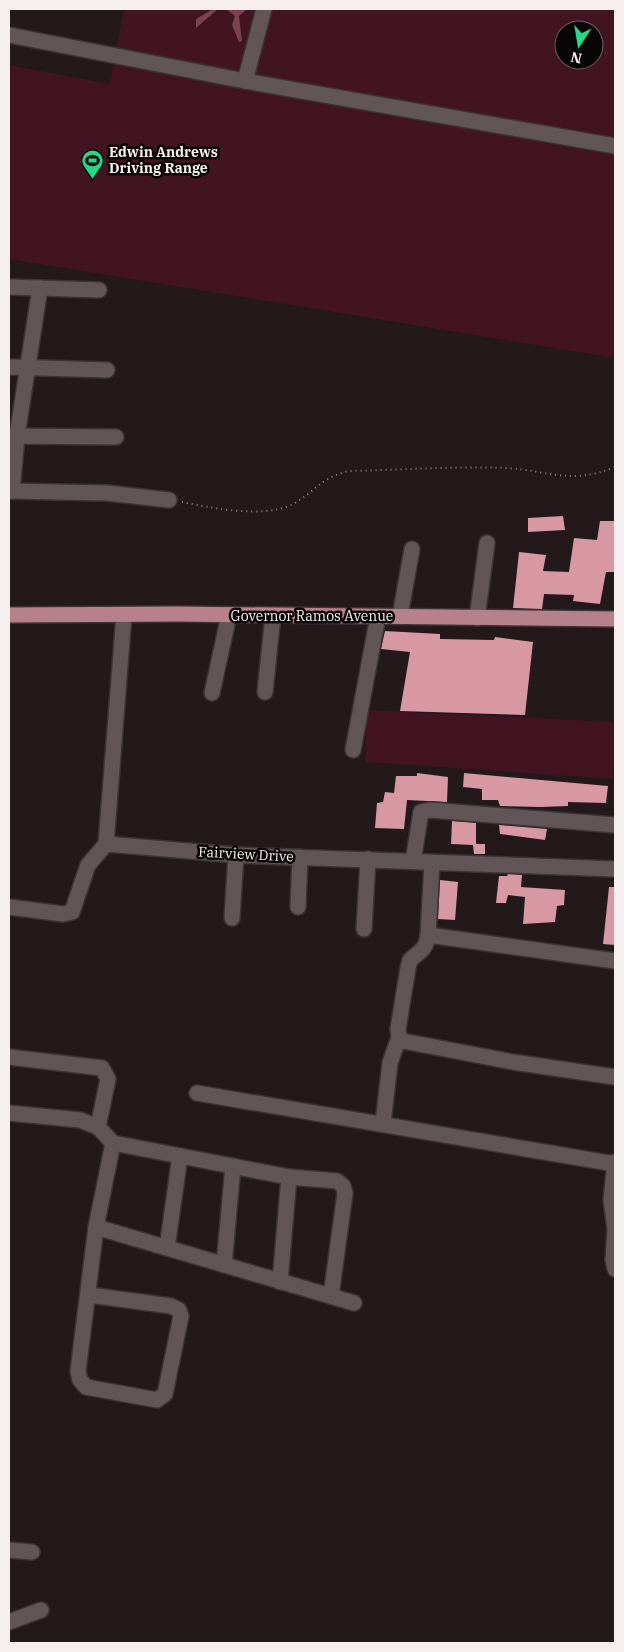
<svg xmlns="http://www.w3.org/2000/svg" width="624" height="1652" font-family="'IBM Plex Serif',serif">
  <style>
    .green { fill: #421320; fill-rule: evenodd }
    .water { fill: #7a424f }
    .building { fill: #d797a3 }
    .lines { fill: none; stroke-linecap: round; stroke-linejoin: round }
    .minor-casing { stroke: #3b3334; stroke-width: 18 }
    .major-casing { stroke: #3b3334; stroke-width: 18 }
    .path { stroke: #8e8586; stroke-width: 2; stroke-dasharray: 1 4; stroke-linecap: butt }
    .minor { stroke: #625557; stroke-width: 15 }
    .major { stroke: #b7818c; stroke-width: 15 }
    .labels { text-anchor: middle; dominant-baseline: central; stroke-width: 5; stroke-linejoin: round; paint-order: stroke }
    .poi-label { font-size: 14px; font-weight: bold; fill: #f6eeef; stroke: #090506; text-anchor: start }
    .street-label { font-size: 14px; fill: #f6eeef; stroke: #090506 }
  </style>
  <rect width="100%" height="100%" fill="#23181a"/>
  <g class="green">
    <path d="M124,9H615V358L9,259V65L110,84ZM564,30H594V60H564Z"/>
    <path d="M367,710L615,722V779L365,762Z"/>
  </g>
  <g class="water">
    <path d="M213,9H218L196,28V19Z"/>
    <path d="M226,9H247L239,16L242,41L239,42L232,25L235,16Z"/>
  </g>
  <g class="building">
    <path d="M563,516L565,530L528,532V518Z"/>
    <path d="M600,521H615V572H606L600,604L573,601L574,595L544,594L542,609L513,608L519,552L546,555L543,571L569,572L574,538L597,540Z"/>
    <path d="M385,631L440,634V639L494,640L495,637L533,642L525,715L400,711L410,652L381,649Z"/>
    <path d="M417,773L448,777L447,802L407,800L404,829L375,828L377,803L383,802L385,792L394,793L396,776H417Z"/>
    <path d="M464,773L608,786L606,803L568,802V806L541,807L500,806L498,800H482V789L463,787Z"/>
    <path d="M452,821L476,823V844H485V854H474L473,845L451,844Z"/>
    <path d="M499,825L547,829L545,840L500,834Z"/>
    <path d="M508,874L522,875L521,887L565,890L564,905L557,906L555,922L523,924L525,897L508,895L506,903H496L499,876H507Z"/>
    <path d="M440,880L458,882L455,920L438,919Z"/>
    <path d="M609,887H615V945L603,944Z"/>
  </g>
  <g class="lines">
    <defs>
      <g id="minor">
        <path d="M9,35L245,81L615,146"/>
        <path d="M245,81L264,9"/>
        <path d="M9,287L99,290"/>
        <path d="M9,367L107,370"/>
        <path d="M9,436L116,437"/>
        <path d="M9,491L107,493L169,500"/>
        <path d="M12,491L17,436L40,288"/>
        <path d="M124,615L106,844L236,855L615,869"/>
        <path d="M400,616L412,549"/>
        <path d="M477,618L487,543"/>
        <path d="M265,692L273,615"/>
        <path d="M212,693L229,615"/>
        <path d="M353,750L378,616"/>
        <path d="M413,861L421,812L430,810L615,825"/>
        <path d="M432,863L428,935L615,961"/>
        <path d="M9,907L63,914L72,912L88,865L106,844"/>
        <path d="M298,907L300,857"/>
        <path d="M232,918L236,855"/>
        <path d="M364,929L368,859"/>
        <path d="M428,935C426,950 420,951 410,960L408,968L398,1029L399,1037L403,1041L513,1062L615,1077"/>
        <path d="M9,1057L102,1068L108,1079L98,1127"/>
        <path d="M197,1093L615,1164"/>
        <path d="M9,1113L80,1120L98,1127L113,1143L289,1177L337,1181L343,1186L345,1193L331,1296"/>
        <path d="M383,1123L390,1063L399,1037"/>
        <path d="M615,1162L611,1200L615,1229L613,1259L615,1269"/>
        <path d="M96,1227L354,1303"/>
        <path d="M167,1248L180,1156"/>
        <path d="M224,1265L233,1166"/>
        <path d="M280,1282L289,1177"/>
        <path d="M89,1295L171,1306L179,1310L181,1316L165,1394L157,1400L86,1387L80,1380L78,1371L96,1227L113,1143"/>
        <path d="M9,1550L32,1552"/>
        <path d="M9,1622L41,1610"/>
      </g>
      <path id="major" d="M9,615L178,614L615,619"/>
    </defs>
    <use href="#minor" class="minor-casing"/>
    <use href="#major" class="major-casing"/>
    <path class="path" d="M182,502C212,508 265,519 293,504C316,491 319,479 348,471C401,470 454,466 506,468C551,471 570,485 615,467"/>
    <use href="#minor" class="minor"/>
    <use href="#major" class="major"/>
  </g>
  <defs>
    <symbol id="stadium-pin" viewBox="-11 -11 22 30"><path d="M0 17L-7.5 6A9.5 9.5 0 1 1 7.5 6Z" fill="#24d886" stroke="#090506"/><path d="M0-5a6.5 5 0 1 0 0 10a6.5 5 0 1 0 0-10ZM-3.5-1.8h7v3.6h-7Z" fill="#111"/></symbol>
  </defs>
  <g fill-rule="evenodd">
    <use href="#stadium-pin" x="80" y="148" width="25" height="34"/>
  </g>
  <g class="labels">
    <g class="poi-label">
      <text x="109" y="152">Edwin Andrews<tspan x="109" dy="16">Driving Range</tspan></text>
    </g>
    <g class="street-label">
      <text x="312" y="616">Governor Ramos Avenue</text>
      <text transform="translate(246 854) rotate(3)">Fairview Drive</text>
    </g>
  </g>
  <rect width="624" height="1652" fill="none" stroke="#f6eeef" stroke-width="20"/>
  <g transform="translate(579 45) rotate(192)"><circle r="24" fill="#090506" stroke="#686263"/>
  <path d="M0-4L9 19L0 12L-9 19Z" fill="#24d886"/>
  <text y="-8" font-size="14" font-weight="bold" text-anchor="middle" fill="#f6eeef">N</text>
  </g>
</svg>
